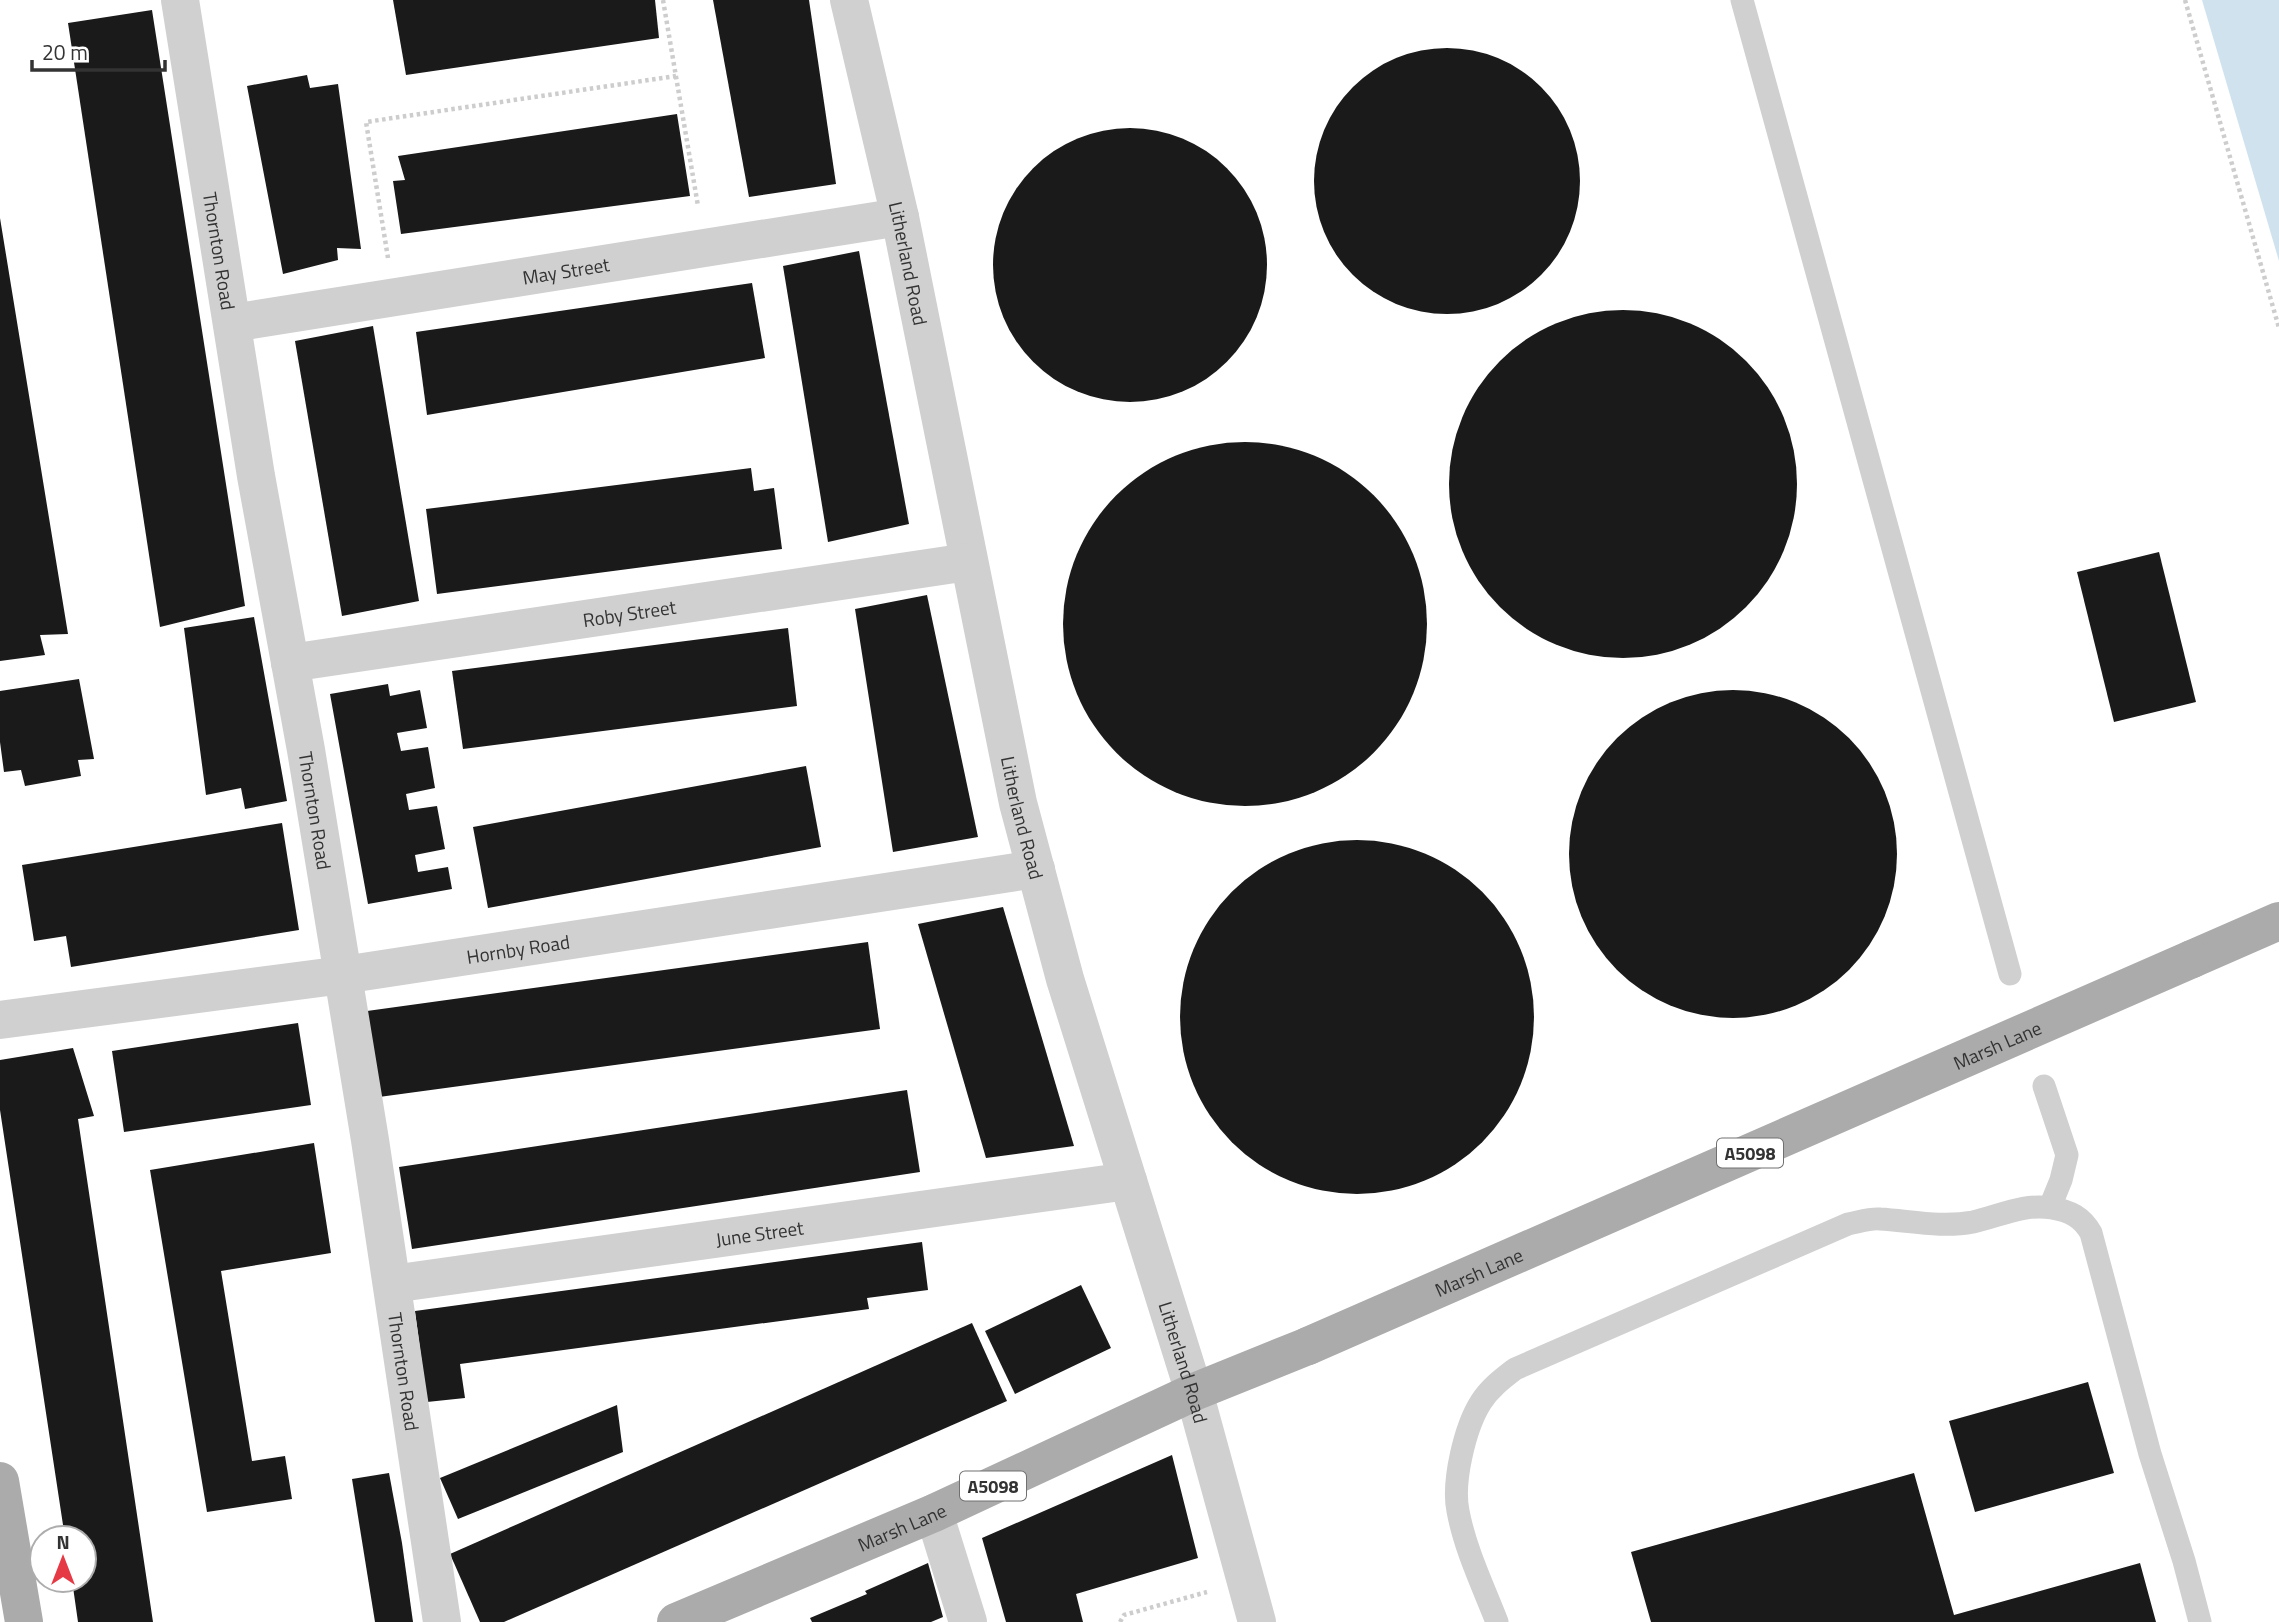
<svg xmlns="http://www.w3.org/2000/svg" width="2279" height="1622" font-family="'Titillium Web',sans-serif">
  <style>
    .water { fill: #cfe2ee }
    .building { fill: #1a1a1a }
    .lines { fill: none; stroke-linecap: round; stroke-linejoin: round }
    .path { stroke: #cdcdcd; stroke-width: 4.5; stroke-dasharray: 3.5 3.5; stroke-linecap: butt }
    .lane { stroke: #d0d0d0; stroke-width: 23 }
    .street { stroke: #d0d0d0; stroke-width: 38 }
    .primary { stroke: #ababab; stroke-width: 38 }
    .primary-bridge { stroke: #ababab; stroke-width: 38 }
    .labels { text-anchor: middle; dominant-baseline: central; stroke-width: 7; stroke-linejoin: round; paint-order: stroke }
    .shield { fill: #fff; stroke: #707070; stroke-width: 2 }
    .shield-label { font-size: 18px; font-weight: bold; fill: #333 }
    .street-label { font-size: 19px; fill: #333; stroke: #fff }
  </style>
  <rect width="100%" height="100%" fill="#fff"/>
  <path class="water" d="M2202,0H2279V261Z"/>
  <g class="building">
    <path d="M393,0H655L659,38L406,75Z"/>
    <path d="M713,0H809L836,184L749,197Z"/>
    <path d="M152,10L245,606L160,627L68,23Z"/>
    <circle cx="1447" cy="181" r="133"/>
    <path d="M307,75L310,88L338,84L361,249L337,248L338,260L283,274L247,86Z"/>
    <path d="M677,114L690,196L401,234L393,181L405,180L398,156Z"/>
    <circle cx="1130" cy="265" r="137"/>
    <path d="M0,218L68,634L40,635L45,655L0,661Z"/>
    <path d="M859,251L909,524L828,542L783,266Z"/>
    <path d="M752,283L765,358L427,415L416,332Z"/>
    <circle cx="1623" cy="484" r="174"/>
    <path d="M373,326L419,601L342,616L295,341Z"/>
    <circle cx="1245" cy="624" r="182"/>
    <path d="M751,468L754,491L774,488L782,549L437,594L426,509Z"/>
    <path d="M2159,552L2196,702L2114,722L2077,572Z"/>
    <path d="M927,595L978,837L893,852L855,609Z"/>
    <path d="M254,617L287,801L245,809L241,788L206,795L184,628Z"/>
    <path d="M788,628L797,706L463,749L452,671Z"/>
    <path d="M79,679L94,759L78,760L81,776L25,786L21,770L4,772L0,742V691Z"/>
    <path d="M388,684L390,696L420,690L427,728L397,733L401,751L428,747L435,788L406,794L409,810L437,806L445,849L415,855L418,872L448,867L452,889L368,904L330,694Z"/>
    <circle cx="1733" cy="854" r="164"/>
    <path d="M806,766L821,847L488,908L473,827Z"/>
    <path d="M282,823L299,930L71,967L66,936L34,941L22,865Z"/>
    <circle cx="1357" cy="1017" r="177"/>
    <path d="M1003,907L1074,1146L986,1158L918,924Z"/>
    <path d="M868,942L880,1029L379,1097L367,1011Z"/>
    <path d="M298,1023L311,1105L124,1132L112,1051Z"/>
    <path d="M73,1048L94,1116L78,1119L153,1622H78L72,1580H84V1538H65L0,1110V1060Z"/>
    <path d="M907,1090L920,1172L412,1249L399,1167Z"/>
    <path d="M314,1143L331,1253L221,1271L252,1461L285,1456L292,1499L207,1512L150,1170Z"/>
    <path d="M922,1242L928,1290L867,1298L869,1309L460,1364L465,1398L427,1402L415,1311Z"/>
    <path d="M1081,1285L1111,1348L1015,1394L985,1331Z"/>
    <path d="M972,1323L1007,1401L504,1622H480L450,1554Z"/>
    <path d="M2088,1382L2114,1473L1975,1512L1949,1421Z"/>
    <path d="M617,1405L623,1452L458,1519L440,1478Z"/>
    <path d="M1172,1455L1198,1558L1076,1594L1083,1622H1006L982,1538Z"/>
    <path d="M389,1473L402,1543L413,1622H375L352,1479Z"/>
    <path d="M1914,1473L1954,1615L2140,1563L2156,1622H1651L1631,1552Z"/>
    <path d="M928,1563L943,1617L931,1622H812L810,1618L867,1594L865,1591Z"/>
  </g>
  <g class="lines">
    <g class="path">
      <path d="M663,0L698,206"/>
      <path d="M2185,0L2279,328"/>
      <path d="M388,258L366,122L676,76"/>
      <path d="M1120,1622L1124,1615L1207,1592"/>
    </g>
    <g class="lane">
      <path d="M1742,0L2010,974"/>
      <path d="M2044,1086L2067,1155L2061,1180L2050,1207"/>
      <path d="M1497,1622C1483,1586 1465,1549 1458,1511C1452,1482 1465,1427 1481,1402C1490,1388 1502,1379 1515,1369L1848,1224C1859,1222 1870,1218 1880,1219C1911,1221 1942,1228 1973,1222C2000,1216 2024,1203 2052,1208C2070,1211 2082,1217 2091,1233L2150,1454L2184,1561L2200,1622"/>
    </g>
    <g class="street">
      <path id="s1" d="M180,0L256,476L306,750L370,1140L442,1622"/>
      <path id="s2" d="M849,0L900,217L1018,803L1065,979L1194,1392L1257,1622"/>
      <path id="s3" d="M232,323L900,217"/>
      <path id="s4" d="M290,663L968,562"/>
      <path id="s5" d="M0,1020L343,975L1036,869"/>
      <path id="s6" d="M392,1284L1128,1181"/>
      <path d="M934,1513L968,1622"/>
    </g>
    <g class="primary">
      <path d="M2192,959L2279,921"/>
      <path d="M0,1481L24,1622"/>
      <path id="s7" d="M676,1622L934,1513L1194,1392L1308,1346"/>
    </g>
    <path class="primary-bridge" id="s8" d="M1308,1346L2192,959"/>
  </g>
  <g class="labels">
    <g class="shield">
      <rect x="1717" y="1138.5" width="66" height="29" rx="5"/>
      <rect x="960" y="1471.5" width="66" height="29" rx="5"/>
    </g>
    <g class="shield-label">
      <text x="1750" y="1153">A5098</text>
      <text x="993" y="1486">A5098</text>
    </g>
    <g class="street-label">
      <text stroke="none"><textPath href="#s1" startOffset="254">Thornton Road</textPath></text>
      <text stroke="none"><textPath href="#s2" startOffset="270">Litherland Road</textPath></text>
      <text stroke="none"><textPath href="#s3" startOffset="338">May Street</textPath></text>
      <text stroke="none"><textPath href="#s4" startOffset="343">Roby Street</textPath></text>
      <text stroke="none"><textPath href="#s1" startOffset="822">Thornton Road</textPath></text>
      <text stroke="none"><textPath href="#s2" startOffset="836">Litherland Road</textPath></text>
      <text stroke="none"><textPath href="#s5" startOffset="523">Hornby Road</textPath></text>
      <text stroke="none"><textPath href="#s8" startOffset="752">Marsh Lane</textPath></text>
      <text stroke="none"><textPath href="#s6" startOffset="371">June Street</textPath></text>
      <text stroke="none"><textPath href="#s8" startOffset="186">Marsh Lane</textPath></text>
      <text stroke="none"><textPath href="#s2" startOffset="1404">Litherland Road</textPath></text>
      <text stroke="none"><textPath href="#s1" startOffset="1390">Thornton Road</textPath></text>
      <text stroke="none"><textPath href="#s7" startOffset="245">Marsh Lane</textPath></text>
    </g>
  </g>
  <g transform="translate(63 1559)"><circle r="33" fill="#ffffff" stroke="#adadad" stroke-width="2"/>
  <path d="M0-5L12 26L0 18L-12 26Z" fill="#e63946"/>
  <text y="-10" font-size="19" font-weight="bold" text-anchor="middle" fill="#333333">N</text>
  </g>
  <path d="M32 60v10h133v-10" fill="none" stroke="#333333" stroke-width="3.5"/>
  <text x="42" y="60" font-size="21" fill="#333333" stroke="#ffffff" stroke-width="5" paint-order="stroke">20 m</text>
</svg>
